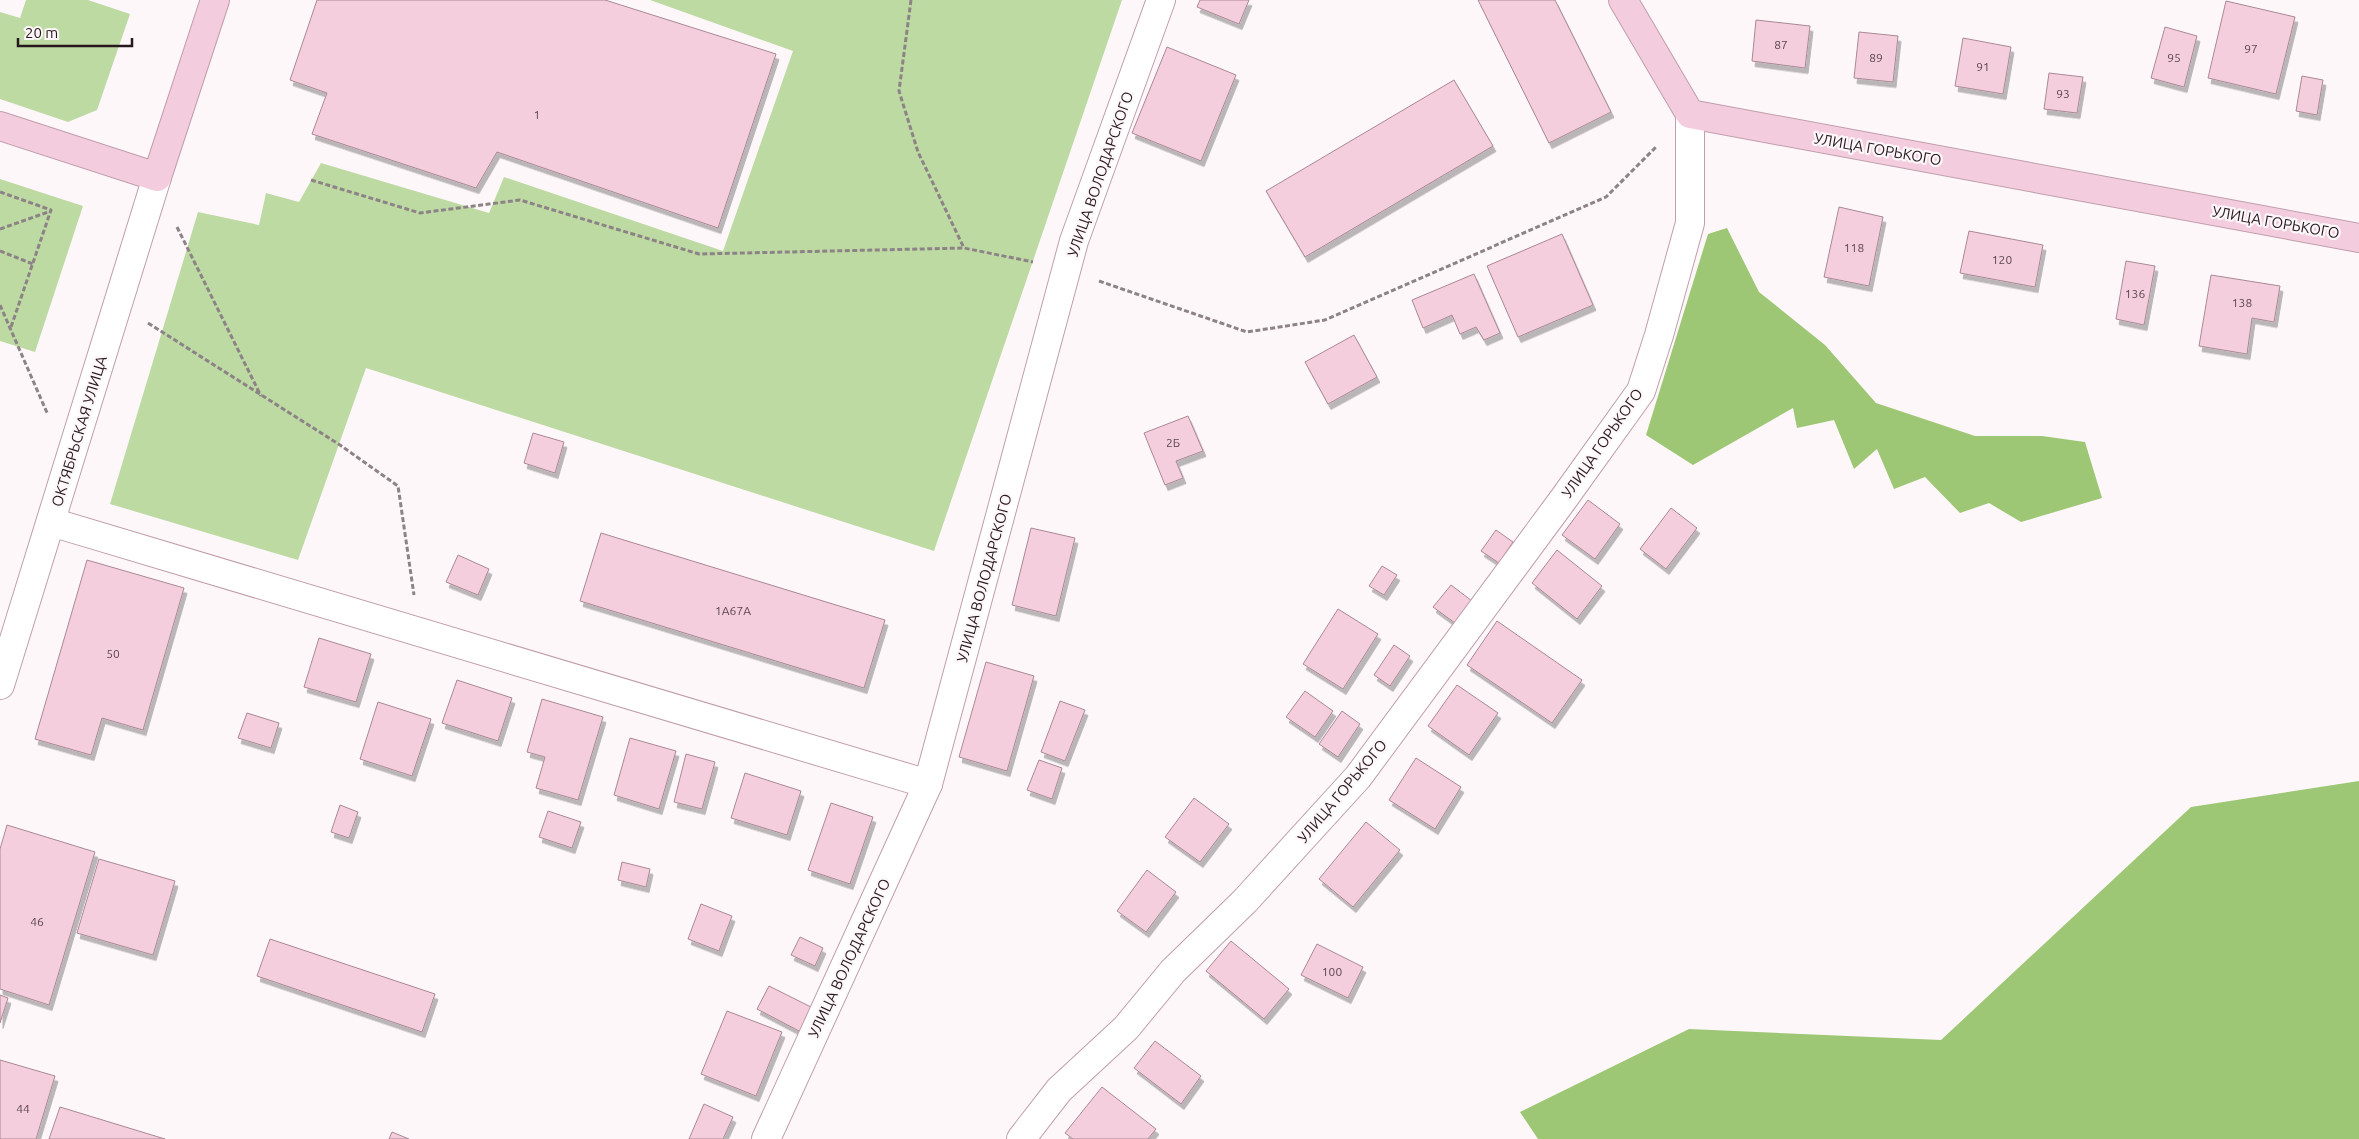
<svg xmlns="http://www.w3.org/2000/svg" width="2359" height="1139" font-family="Ubuntu,sans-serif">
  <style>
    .green { fill: #bddaa3 }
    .forest { fill: #9dc774 }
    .building { fill: #f5cedd; stroke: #a98894; filter: url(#shadow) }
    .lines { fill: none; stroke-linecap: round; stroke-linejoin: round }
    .street-casing { stroke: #c09eab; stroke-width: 30 }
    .secondary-casing { stroke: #c09eab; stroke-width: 30 }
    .path { stroke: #8d8387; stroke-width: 3; stroke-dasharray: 5 2.5; stroke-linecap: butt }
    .street { stroke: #fff; stroke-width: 28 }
    .secondary { stroke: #f3cdde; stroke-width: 28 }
    .labels { text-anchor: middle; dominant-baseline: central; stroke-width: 4.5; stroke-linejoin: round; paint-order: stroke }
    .number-label { font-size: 12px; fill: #5a464e }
    .street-label { font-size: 15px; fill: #26191e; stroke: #fef7fa }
  </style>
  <defs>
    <filter id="shadow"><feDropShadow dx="3" dy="5.5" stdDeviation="0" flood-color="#0004"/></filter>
  </defs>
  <rect width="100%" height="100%" fill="#fef7fa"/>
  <g class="green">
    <path d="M26,0H88L130,14L97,110L68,122L0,99V12L20,18Z"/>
    <path d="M650,0H1122L934,551L366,368L298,560L110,504L198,212L259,225L266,193L299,202L321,163L489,213L504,177L723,251L793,51Z"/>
    <path d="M0,179L83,206L35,352L0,341Z"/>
  </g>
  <g class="forest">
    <path d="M1727,228L1759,292L1825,345L1876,403L1975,436H2042L2085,442L2102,498L2021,522L1989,503L1960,513L1925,477L1894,489L1877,449L1854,469L1834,420L1797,428L1793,408L1693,465L1646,435L1708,234Z"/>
    <path d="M2359,781V1139H1538L1520,1112L1689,1029L1941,1040L2191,807Z"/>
  </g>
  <g class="building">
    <path d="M317,0H605L776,54L718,228L497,152L476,188L312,134L327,93L290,80Z"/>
    <path d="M1200,0H1249L1239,24L1197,7Z"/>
    <path d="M1478,0H1555L1611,112L1549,143Z"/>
    <path d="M2226,1L2295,17L2276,94L2208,78Z"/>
    <path d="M1756,20L1810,26L1805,68L1752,61Z"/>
    <path d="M2165,27L2197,36L2184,87L2151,78Z"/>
    <path d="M1859,32L1898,36L1893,82L1854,78Z"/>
    <path d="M1963,38L2011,47L2003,94L1955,86Z"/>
    <path d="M1167,47L1236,75L1201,161L1132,133Z"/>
    <path d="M2049,73L2083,77L2077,113L2044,109Z"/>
    <path d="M2302,76L2323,80L2317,115L2296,111Z"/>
    <path d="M1454,80L1493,146L1305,257L1266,191Z"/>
    <path d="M1839,207L1883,217L1869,286L1824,277Z"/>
    <path d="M1969,231L2043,245L2035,287L1960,273Z"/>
    <path d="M1562,234L1593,305L1518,337L1487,266Z"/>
    <path d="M2126,261L2155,266L2144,325L2116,319Z"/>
    <path d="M1474,274L1500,333L1484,340L1476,327L1460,334L1452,315L1423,328L1412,300Z"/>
    <path d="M2211,275L2280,286L2274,322L2252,318L2247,354L2199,346Z"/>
    <path d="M1354,335L1377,377L1328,404L1305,362Z"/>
    <path d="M1188,416L1203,451L1176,461L1183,478L1165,485L1144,433Z"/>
    <path d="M533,433L564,442L555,473L524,463Z"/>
    <path d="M1588,500L1620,524L1595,559L1562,535Z"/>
    <path d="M1671,508L1697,528L1666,569L1640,549Z"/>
    <path d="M1031,528L1075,538L1056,616L1012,605Z"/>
    <path d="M1496,530L1513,542L1499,563L1481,551Z"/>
    <path d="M601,533L885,620L864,688L580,601Z"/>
    <path d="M1557,550L1602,586L1577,619L1532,583Z"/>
    <path d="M458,555L489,569L478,595L446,582Z"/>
    <path d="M87,560L184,588L143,730L102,718L91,755L35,739Z"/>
    <path d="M1382,566L1397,575L1384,595L1369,586Z"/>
    <path d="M1451,585L1472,601L1455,623L1433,607Z"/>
    <path d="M1338,609L1378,634L1343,689L1303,664Z"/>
    <path d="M1497,621L1582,680L1552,723L1467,665Z"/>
    <path d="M319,638L371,654L356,702L304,687Z"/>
    <path d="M1394,645L1410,656L1390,686L1374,675Z"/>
    <path d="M986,662L1034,676L1007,771L959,757Z"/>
    <path d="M457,680L512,698L498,741L442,723Z"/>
    <path d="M1457,685L1498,713L1469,755L1428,726Z"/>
    <path d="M1305,691L1333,711L1315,737L1286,717Z"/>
    <path d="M542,699L603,717L578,800L536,788L545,757L527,752Z"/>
    <path d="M1060,701L1085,710L1065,761L1041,752Z"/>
    <path d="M378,702L431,719L412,776L360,759Z"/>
    <path d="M1342,711L1360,724L1338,757L1319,744Z"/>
    <path d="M247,713L279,723L271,748L238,738Z"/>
    <path d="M630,738L676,751L659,809L614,795Z"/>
    <path d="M686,754L715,762L702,809L674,802Z"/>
    <path d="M1416,758L1461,787L1435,829L1389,800Z"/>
    <path d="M1039,760L1062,768L1052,799L1027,790Z"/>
    <path d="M745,773L801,791L787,835L731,818Z"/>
    <path d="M1194,798L1229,824L1200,862L1165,837Z"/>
    <path d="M831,803L873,817L850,884L808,870Z"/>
    <path d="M340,805L358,812L349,838L331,832Z"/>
    <path d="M548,811L581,822L572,848L539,837Z"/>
    <path d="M1366,822L1400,850L1353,907L1319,879Z"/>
    <path d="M7,825L95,852L49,1005L0,989V849Z"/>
    <path d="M99,859L175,881L153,955L77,933Z"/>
    <path d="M622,862L650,869L646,887L618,880Z"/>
    <path d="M1147,870L1176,892L1146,932L1117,911Z"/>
    <path d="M701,904L732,916L719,951L688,939Z"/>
    <path d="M800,937L823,948L815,966L791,955Z"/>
    <path d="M270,939L435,994L422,1032L257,976Z"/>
    <path d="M1231,941L1289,989L1264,1019L1206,971Z"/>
    <path d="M1317,944L1363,967L1348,998L1301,975Z"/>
    <path d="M769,986L813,1008L801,1032L757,1009Z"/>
    <path d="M0,995L8,998L0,1023Z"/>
    <path d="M727,1011L782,1032L756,1096L701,1074Z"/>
    <path d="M1155,1041L1201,1076L1181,1104L1134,1068Z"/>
    <path d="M0,1060L55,1076L36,1139H0Z"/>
    <path d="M1102,1087L1156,1129L1148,1139H1073L1065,1133Z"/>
    <path d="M704,1104L733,1117L723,1139H689Z"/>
    <path d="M60,1107L165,1139H49Z"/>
    <path d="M392,1132L409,1139H389Z"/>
  </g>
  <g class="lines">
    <defs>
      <g id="street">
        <path d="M51,522L928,784"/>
        <path d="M0,685L157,177"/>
        <path d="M766,1139L928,784L1074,241L1161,0"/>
        <path d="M1021,1139L1059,1090L1126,1028L1173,971L1245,901L1358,777L1562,501L1641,391L1659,335L1690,223V114"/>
      </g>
      <g id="secondary">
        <path d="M1623,0L1690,114L2359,238"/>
        <path d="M0,126L157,177L215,0"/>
      </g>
    </defs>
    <use href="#street" class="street-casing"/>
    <use href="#secondary" class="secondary-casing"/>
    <g class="path">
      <path d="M911,0L899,91L918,152L964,248"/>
      <path d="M311,180L420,213L520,200L699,254L964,248L1033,262"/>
      <path d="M0,192L51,210L10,330"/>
      <path d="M177,227L261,396"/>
      <path d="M0,229L51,211"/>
      <path d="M0,251L33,264"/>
      <path d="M1099,281L1247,332L1325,320L1606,197L1656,147"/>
      <path d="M0,305L48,415"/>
      <path d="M148,323L340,445L398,486L414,595"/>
    </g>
    <use href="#street" class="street"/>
    <use href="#secondary" class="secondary"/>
  </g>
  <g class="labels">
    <g class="number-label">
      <text x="1781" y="44">87</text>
      <text x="2251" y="48">97</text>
      <text x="1876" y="57">89</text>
      <text x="2174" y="57">95</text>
      <text x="1983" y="66">91</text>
      <text x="2063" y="93">93</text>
      <text x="537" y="114">1</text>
      <text x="1854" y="247">118</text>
      <text x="2002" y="259">120</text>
      <text x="2135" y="293">136</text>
      <text x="2242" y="302">138</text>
      <text x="1173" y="442">2Б</text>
      <text x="733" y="610">1А67A</text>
      <text x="113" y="653">50</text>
      <text x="37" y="921">46</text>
      <text x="1332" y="971">100</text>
      <text x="23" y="1108">44</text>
    </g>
    <g class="street-label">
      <text transform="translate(1878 149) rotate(10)">УЛИЦА ГОРЬКОГО</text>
      <text transform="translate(1100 174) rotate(-71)">УЛИЦА ВОЛОДАРСКОГО</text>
      <text transform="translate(2276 222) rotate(10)">УЛИЦА ГОРЬКОГО</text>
      <text transform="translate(79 431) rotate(-73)">ОКТЯБРЬСКАЯ УЛИЦА</text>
      <text transform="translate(1602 443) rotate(-55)">УЛИЦА ГОРЬКОГО</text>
      <text transform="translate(984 578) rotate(-75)">УЛИЦА ВОЛОДАРСКОГО</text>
      <text transform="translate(1342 791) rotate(-50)">УЛИЦА ГОРЬКОГО</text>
      <text transform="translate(849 958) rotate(-65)">УЛИЦА ВОЛОДАРСКОГО</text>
    </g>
  </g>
  <path d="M18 38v8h114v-8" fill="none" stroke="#26191e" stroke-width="2.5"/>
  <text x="25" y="38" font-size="15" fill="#26191e" stroke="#fef7fa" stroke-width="4" paint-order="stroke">20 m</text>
</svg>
